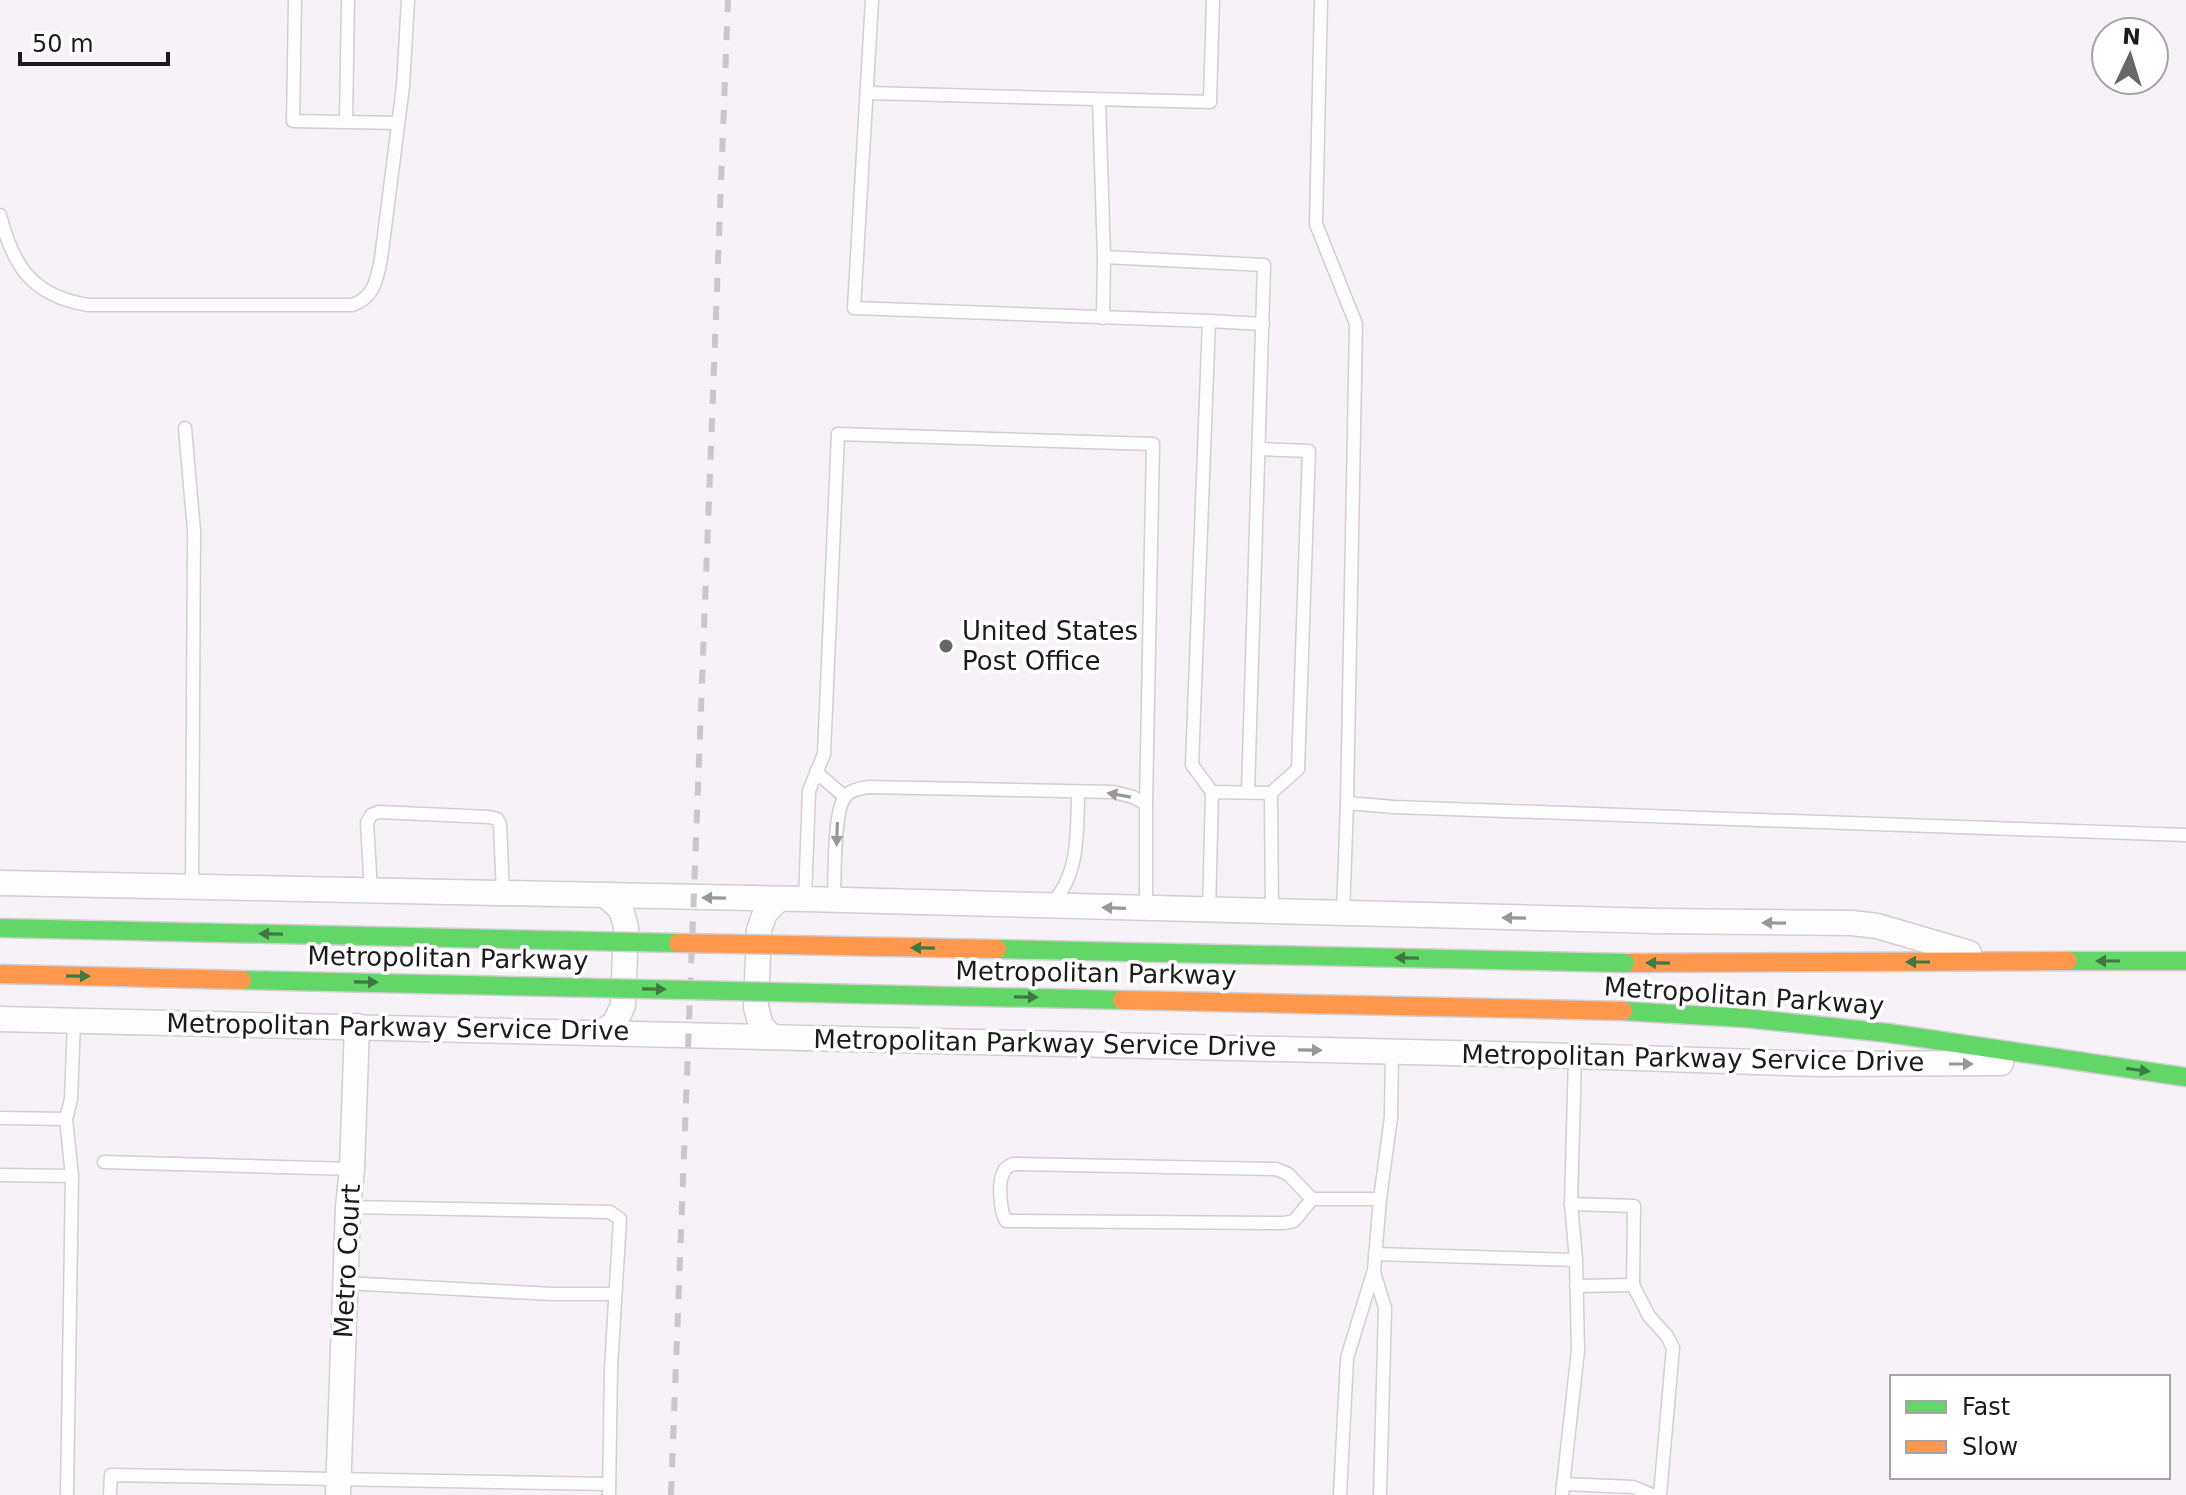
<svg xmlns="http://www.w3.org/2000/svg" width="2186" height="1495" font-family="'DejaVu Sans',sans-serif">
  <style>
    .lines { fill: none; stroke-linecap: round; stroke-linejoin: round }
    .lane-casing { stroke: #d2ced2; stroke-width: 15 }
    .street-casing { stroke: #d2ced2; stroke-width: 27 }
    .fast-casing { stroke: #d2ced2; stroke-width: 21 }
    .slow-casing { stroke: #d2ced2; stroke-width: 21 }
    .lane { stroke: #fefdfe; stroke-width: 12 }
    .street { stroke: #fefdfe; stroke-width: 24 }
    .fast { stroke: #63d668; stroke-width: 18 }
    .slow { stroke: #ff974d; stroke-width: 18 }
    .rail { stroke: #c8c8c8; stroke-width: 6; stroke-dasharray: 14 14; stroke-linecap: butt }
    .fast-bridge-casing { stroke: #d2ced2; stroke-width: 21; stroke-linecap: butt }
    .slow-bridge-casing { stroke: #d2ced2; stroke-width: 21; stroke-linecap: butt }
    .fast-bridge { stroke: #63d668; stroke-width: 18 }
    .slow-bridge { stroke: #ff974d; stroke-width: 18 }
    .oneway { fill: #999799 }
    .oneway2 { fill: #407842 }
    .poi-dot { fill: #696669; stroke: #fff; stroke-width: 3 }
    .labels { text-anchor: middle; dominant-baseline: central; stroke-width: 7; stroke-linejoin: round; paint-order: stroke }
    .poi-label { font-size: 26px; fill: #1d1a1d; stroke: #fff; text-anchor: start }
    .street-label { font-size: 26px; fill: #1d1a1d; stroke: #fff }
  </style>
  <rect width="100%" height="100%" fill="#f7f2f7"/>
  <g class="lines">
    <defs>
      <g id="lane">
        <path d="M295,0L293,121L398,123"/>
        <path d="M872,0L854,308L1209,321L1192,765L1212,792"/>
        <path d="M1321,0L1316,224L1356,324L1347,803L1343,914"/>
        <path d="M868,93L1210,102L1213,0"/>
        <path d="M1099,100L1104,257L1103,318"/>
        <path d="M346,121L348,0"/>
        <path d="M0,215C13,266 32,296 88,305H352C374,298 377,279 381,259L403,86L408,0"/>
        <path d="M1104,257L1264,265L1248,792"/>
        <path d="M1209,321L1263,324"/>
        <path d="M185,428L194,531L192,887"/>
        <path d="M1259,449L1309,451L1298,769L1271,793"/>
        <path d="M816,772L845,797"/>
        <path d="M1347,803L1394,807L2186,835"/>
        <path d="M371,891L367,823L371,815L379,812L489,817L497,819L500,824L503,894"/>
        <path d="M805,899L809,791L824,754L838,434L1153,444L1146,804"/>
        <path d="M834,900C835,879 833,812 845,797C850,790 859,789 868,787L1114,792L1133,797L1146,804V909"/>
        <path d="M1050,905C1080,876 1077,831 1078,792"/>
        <path d="M1209,911L1212,792L1271,793L1272,912"/>
        <path d="M0,1118L66,1119"/>
        <path d="M104,1162L352,1169"/>
        <path d="M0,1175L72,1176"/>
        <path d="M1312,1199L1294,1221L1284,1223L1006,1221C1000,1211 998,1184 1003,1173C1005,1167 1008,1167 1013,1164L1276,1169L1288,1174L1312,1199H1380"/>
        <path d="M1571,1204L1634,1206L1633,1285L1649,1316L1667,1336L1673,1348L1660,1495"/>
        <path d="M348,1207L610,1212L620,1219L611,1368L609,1495"/>
        <path d="M1375,1254L1576,1260"/>
        <path d="M1374,1272L1385,1308L1380,1495"/>
        <path d="M345,1283L553,1294H615"/>
        <path d="M1576,1286L1633,1285"/>
        <path d="M1563,1484L1633,1487L1652,1495"/>
        <path d="M67,1495L72,1176L66,1119L71,1099L74,1021"/>
        <path d="M110,1495L111,1475L609,1484"/>
        <path d="M1340,1495L1347,1358L1374,1270L1380,1199L1391,1117L1392,1052"/>
        <path d="M1562,1495L1578,1350L1576,1260L1571,1204L1575,1056"/>
      </g>
      <g id="street">
        <path d="M0,883L805,899L1657,921L1852,923L1877,926L1969,953"/>
        <path d="M0,1019L1575,1056L1817,1064L2001,1063"/>
        <path d="M602,1032L615,1023L623,1005L626,927L621,909L606,896"/>
        <path d="M771,1036L761,1026L756,1007L759,930L765,913L779,899"/>
        <path d="M338,1495L348,1207L352,1169L357,1026"/>
      </g>
      <g id="fast">
        <path d="M2068,961H2186"/>
        <path d="M1623,1011L1744,1018L1888,1033L2186,1077"/>
      </g>
      <path id="slow" d="M1625,963L2068,961"/>
    </defs>
    <use href="#lane" class="lane-casing"/>
    <use href="#street" class="street-casing"/>
    <use href="#fast" class="fast-casing"/>
    <use href="#slow" class="slow-casing"/>
    <use href="#lane" class="lane"/>
    <use href="#street" class="street"/>
    <use href="#fast" class="fast"/>
    <use href="#slow" class="slow"/>
    <path class="rail" d="M671,1495L728,0"/>
    <defs>
      <g id="fast-bridge">
        <path d="M0,928L678,943"/>
        <path d="M997,949L1625,963"/>
        <path d="M242,980L1122,1000"/>
      </g>
      <g id="slow-bridge">
        <path d="M678,943L997,949"/>
        <path d="M0,974L242,980"/>
        <path d="M1122,1000L1623,1011"/>
      </g>
    </defs>
    <use href="#fast-bridge" class="fast-bridge-casing"/>
    <use href="#slow-bridge" class="slow-bridge-casing"/>
    <use href="#fast-bridge" class="fast-bridge"/>
    <use href="#slow-bridge" class="slow-bridge"/>
  </g>
  <defs><path id="oneway-solid" d="M-6-.8H1V-3.2L6.5 0L1 3.2V.8H-6Z" transform="scale(2)"/></defs>
  <g class="oneway">
    <use href="#oneway-solid" transform="translate(1119 795) rotate(-170)"/>
    <use href="#oneway-solid" transform="translate(837 834) rotate(92)"/>
    <use href="#oneway-solid" transform="translate(714 898) rotate(-179)"/>
    <use href="#oneway-solid" transform="translate(1114 908) rotate(-178)"/>
    <use href="#oneway-solid" transform="translate(1514 918) rotate(-179)"/>
    <use href="#oneway-solid" transform="translate(1774 923) rotate(-179)"/>
    <use href="#oneway-solid" transform="translate(1310 1050) rotate(1)"/>
    <use href="#oneway-solid" transform="translate(1961 1064)"/>
  </g>
  <g class="oneway2">
    <use href="#oneway-solid" transform="translate(271 934) rotate(-179)"/>
    <use href="#oneway-solid" transform="translate(923 948) rotate(-179)"/>
    <use href="#oneway-solid" transform="translate(1407 958) rotate(-179)"/>
    <use href="#oneway-solid" transform="translate(2108 961) rotate(180)"/>
    <use href="#oneway-solid" transform="translate(1918 962) rotate(180)"/>
    <use href="#oneway-solid" transform="translate(1658 963) rotate(-179)"/>
    <use href="#oneway-solid" transform="translate(78 976) rotate(1)"/>
    <use href="#oneway-solid" transform="translate(366 982) rotate(1)"/>
    <use href="#oneway-solid" transform="translate(654 989) rotate(1)"/>
    <use href="#oneway-solid" transform="translate(1026 997) rotate(1)"/>
    <use href="#oneway-solid" transform="translate(2138 1070) rotate(8)"/>
  </g>
  <circle class="poi-dot" cx="946" cy="646" r="8"/>
  <g class="labels">
    <g class="poi-label">
      <text x="962" y="631">United States<tspan x="962" dy="30">Post Office</tspan></text>
    </g>
    <g class="street-label">
      <text transform="translate(448 958) rotate(1)">Metropolitan Parkway</text>
      <text transform="translate(1096 973) rotate(1)">Metropolitan Parkway</text>
      <text transform="translate(1744 996) rotate(4)">Metropolitan Parkway</text>
      <text transform="translate(398 1027) rotate(1)">Metropolitan Parkway Service Drive</text>
      <text transform="translate(1045 1043) rotate(1)">Metropolitan Parkway Service Drive</text>
      <text transform="translate(1693 1058) rotate(1)">Metropolitan Parkway Service Drive</text>
      <text transform="translate(347 1261) rotate(-87)">Metro Court</text>
    </g>
  </g>
  <rect x="1890" y="1375" width="280" height="104" fill="#ffffff" stroke="#a5a3a5" stroke-width="2"/>
  <rect x="1906" y="1401" width="40" height="12" fill="#63d668" stroke="#a5a3a5" stroke-width="2"/>
  <text x="1962" y="1415" font-size="24" fill="#1d1a1d">Fast</text>
  <rect x="1906" y="1441" width="40" height="12" fill="#ff974d" stroke="#a5a3a5" stroke-width="2"/>
  <text x="1962" y="1455" font-size="24" fill="#1d1a1d">Slow</text>
  <g transform="translate(2130 56) rotate(4)"><circle r="38" fill="#ffffff" stroke="#a5a3a5" stroke-width="2"/>
  <path d="M0-6L14 30L0 20L-14 30Z" fill="#696669"/>
  <text y="-12" font-size="22" font-weight="bold" text-anchor="middle" fill="#1d1a1d">N</text>
  </g>
  <path d="M20 52v12h148v-12" fill="none" stroke="#1d1a1d" stroke-width="4"/>
  <text x="32" y="52" font-size="24" fill="#1d1a1d" stroke="#ffffff" stroke-width="6" paint-order="stroke">50 m</text>
</svg>
